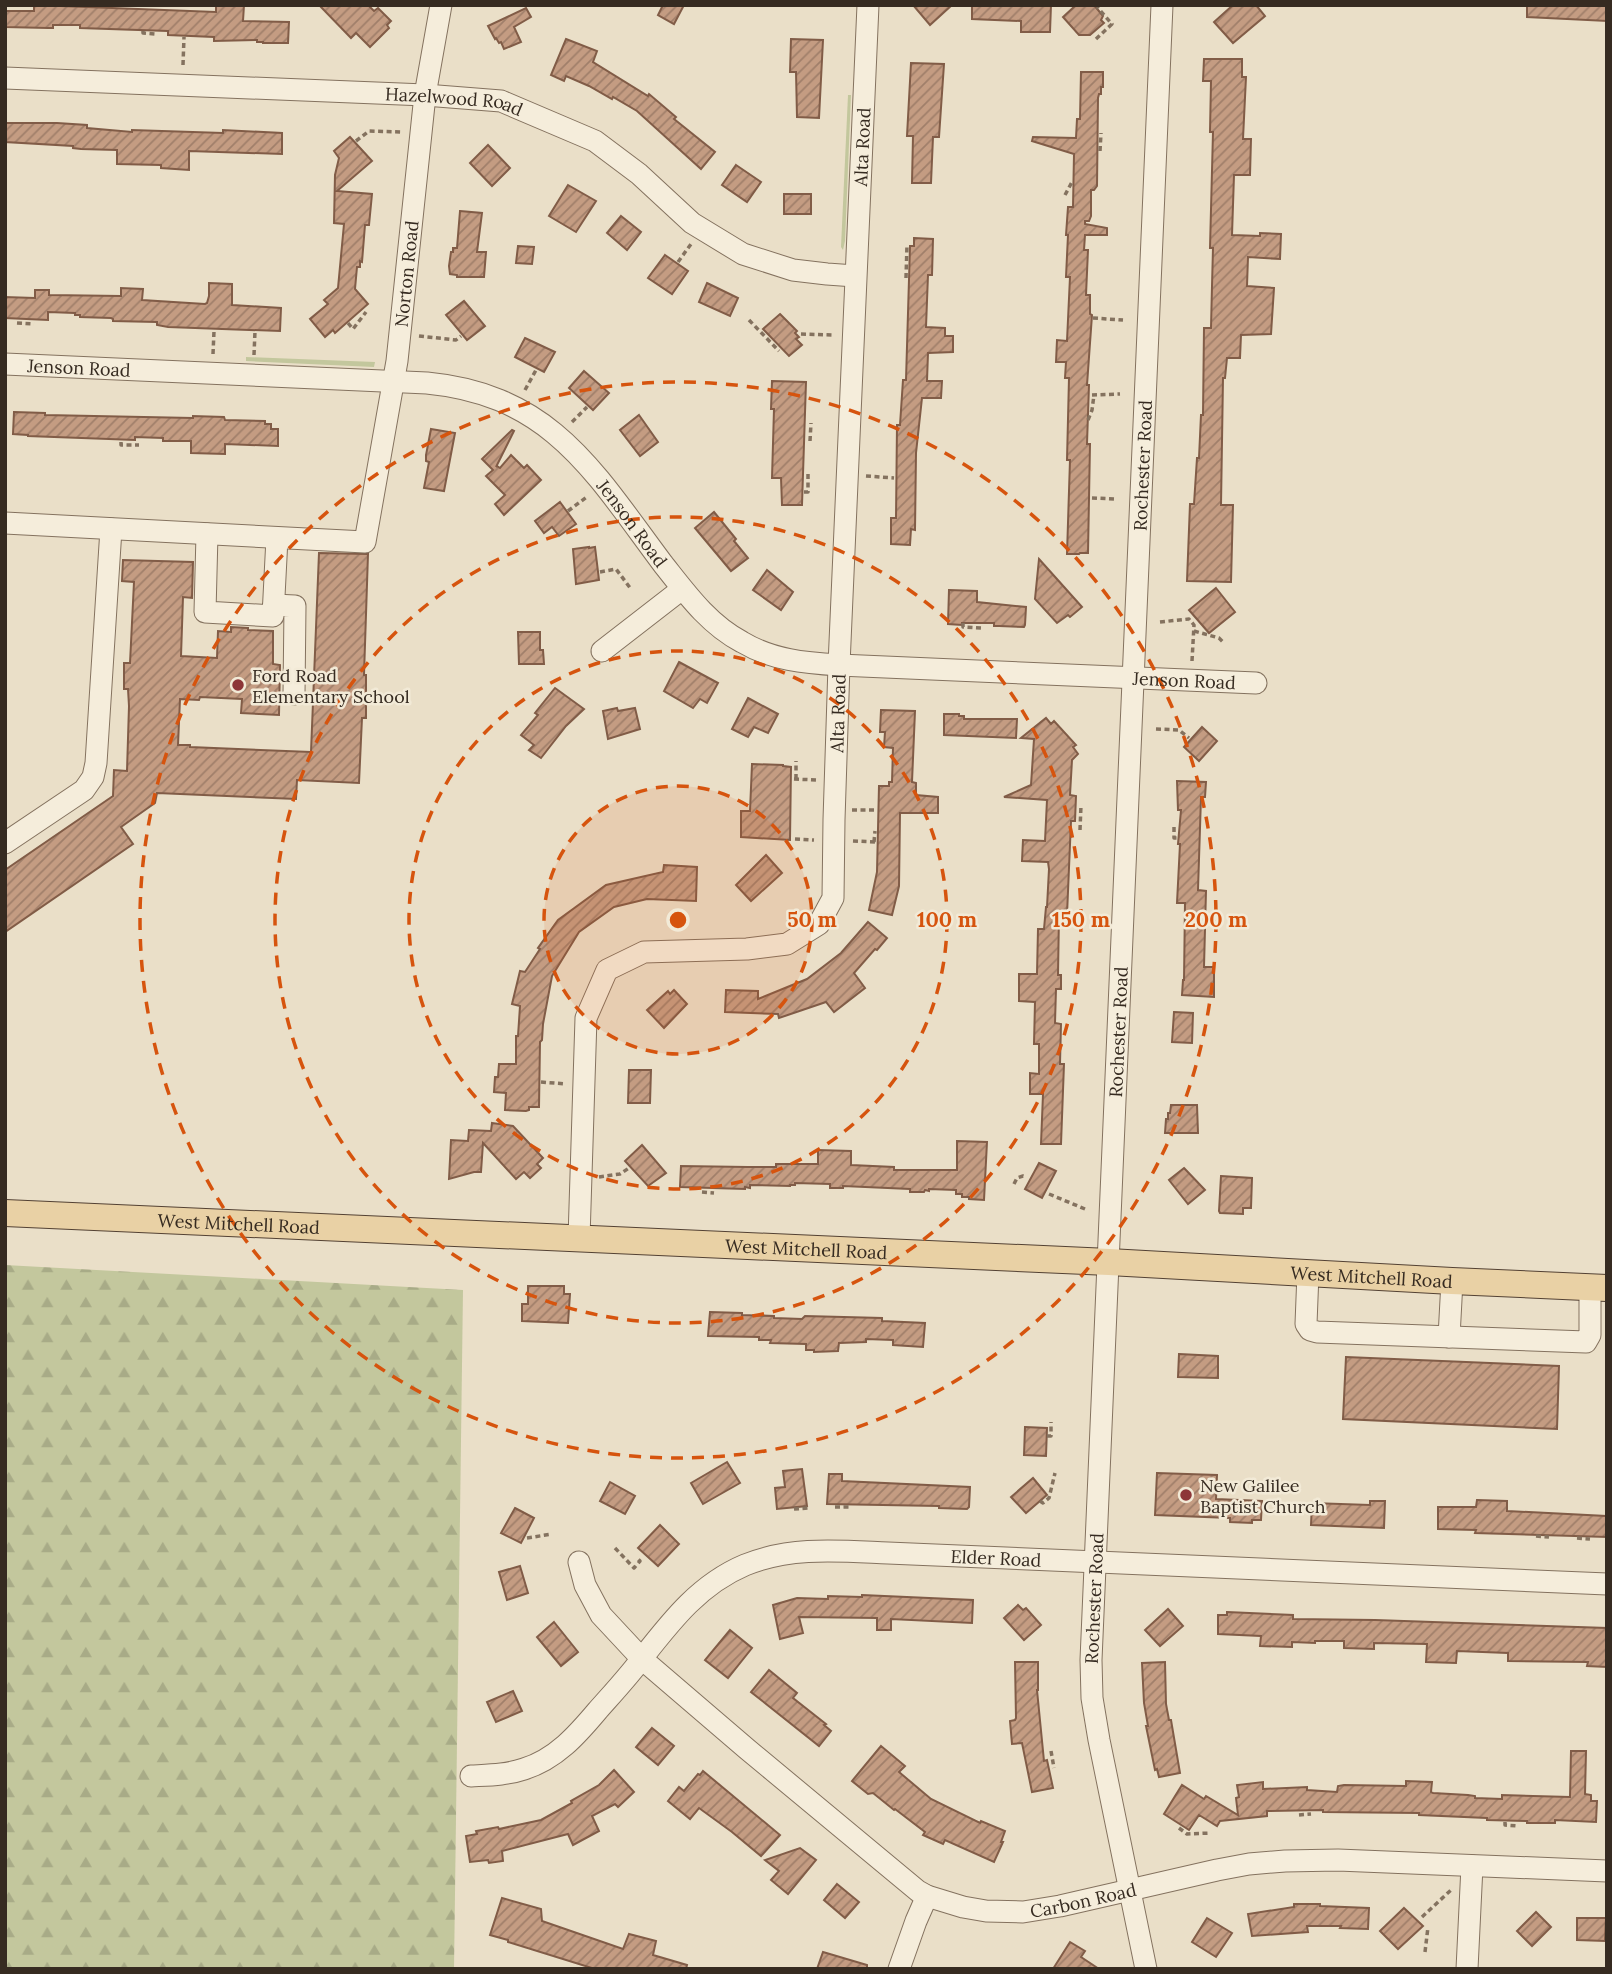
<svg xmlns="http://www.w3.org/2000/svg" width="1612" height="1974" font-family="Lora,serif">
  <style>
    .grass { fill: #c3c79d }
    .forest { fill: url(#forest-firs) }
    .building { fill: url(#building-hatch); stroke: #815c47; stroke-width: 2 }
    .lines { fill: none; stroke-linecap: round; stroke-linejoin: round }
    .minor-casing { stroke: #84725f; stroke-width: 23 }
    .major-casing { stroke: #534133; stroke-width: 28 }
    .path { stroke: #84725f; stroke-width: 3.5; stroke-dasharray: 5 3.5; stroke-linecap: butt }
    .minor { stroke: #f5eddb; stroke-width: 21 }
    .major { stroke: #e9d1a5; stroke-width: 26 }
    .ring { fill: none; stroke: #d6540e; stroke-width: 3.5; stroke-dasharray: 12 9 }
    .poi-dot { fill: #8d3538; stroke: #f2ead7; stroke-width: 2.5 }
    .labels { text-anchor: middle; dominant-baseline: central; stroke-width: 5; stroke-linejoin: round; paint-order: stroke }
    .street-label { font-size: 18px; fill: #362b21; stroke: #f2ead7 }
    .poi-label { font-size: 18px; fill: #362b21; stroke: #f2ead7; text-anchor: start }
    .centre { fill: #d6540e; stroke: #f2ead7; stroke-width: 3.5 }
    .ring-label { font-size: 21px; text-anchor: middle; font-weight: bold; fill: #d6540e; stroke: #f2ead7; stroke-width: 5; stroke-linejoin: round; paint-order: stroke }
  </style>
  <defs>
    <pattern id="forest-firs" width="22" height="20" patternUnits="userSpaceOnUse" patternTransform="scale(1.75)"><rect width="22" height="20" fill="#c3c79d"/><path d="M5 1l3.5 6h-7zM16 11l3.5 6h-7z" fill="#a8ab87"/></pattern>
    <pattern id="building-hatch" width="6" height="6" patternUnits="userSpaceOnUse" patternTransform="scale(1.75)"><rect width="6" height="6" fill="#c49c82"/><path d="M-1 1l2-2M0 6l6-6M5 7l2-2" fill="none" stroke="#a07f6a"/></pattern>
  </defs>
  <rect width="100%" height="100%" fill="#eadfc8"/>
  <g class="grass">
    <path d="M848,95H851L845,241L843,250L841,247Z"/>
    <path d="M246,357L375,362L374,367L246,361Z"/>
  </g>
  <path class="forest" d="M5,1265L463,1290L454,1969H5Z"/>
  <g class="building">
    <path d="M34,5L216,12V5H244L243,21L289,22L288,43H263V42H257V40L214,41V37L168,35V31L80,28V25H53V28H48L5,27V11H34Z"/>
    <path d="M319,5H368L374,11L378,8L391,21L387,25L389,28L370,47L356,33L351,38Z"/>
    <path d="M663,5H684L674,24L658,15Z"/>
    <path d="M913,5H952L930,25Z"/>
    <path d="M972,5H1051L1050,32H1021V21L972,19Z"/>
    <path d="M1076,5H1094L1103,16L1101,20L1104,23L1090,35H1079L1063,17Z"/>
    <path d="M1233,5H1256L1265,16L1233,43L1214,22Z"/>
    <path d="M1527,5H1607V21L1527,17Z"/>
    <path d="M526,8L531,17L514,27L521,42L504,49L501,42L499,43L496,38L495,39L488,26Z"/>
    <path d="M566,39L597,51L593,62L648,96L649,94L676,117L674,119L715,152L701,169L637,111L613,97L612,99L589,86L566,76L564,81L551,75Z"/>
    <path d="M791,39L823,40L819,118L797,117L796,72H790Z"/>
    <path d="M1204,59H1242V77H1246L1243,139H1251L1250,175H1234L1232,235L1260,236V233L1281,234L1280,259L1248,257L1247,286L1274,288L1271,334L1241,335L1240,358H1227L1225,378H1223L1221,505H1233L1231,582L1187,581L1190,504H1194L1197,458H1199L1201,415H1203L1204,328H1211L1212,286L1213,248H1210L1213,132H1210L1211,81H1203Z"/>
    <path d="M911,63L944,64L939,137H933L931,183H912L913,136H907Z"/>
    <path d="M1081,72H1103V87H1101V94H1099L1098,98L1097,186L1094,190H1091V216L1089,221H1085V224L1107,228V235H1085L1084,250H1088L1086,295H1090V314L1092,315L1087,385H1089L1087,444H1090L1088,553H1080L1079,554H1067L1070,460H1067L1069,378H1065L1066,362H1056L1057,340L1067,341L1070,277H1066L1068,235H1066L1068,207H1073L1074,154L1032,141L1033,137L1076,138L1077,119H1080Z"/>
    <path d="M5,123H57L87,125V128L132,132V130L162,131L223,133V130L282,133V154L189,151V170L161,168V165L117,164V150L81,149L73,148V146L5,142Z"/>
    <path d="M350,137L372,161L337,191L372,194L369,225H365L362,262L360,261V267H357L355,289L368,304L335,333L333,330L325,337L310,319L328,304L324,300L338,288L344,224L334,223L335,175L339,158L334,151Z"/>
    <path d="M488,145L510,168L492,186L470,163Z"/>
    <path d="M736,165L761,182L747,202L722,185Z"/>
    <path d="M568,185L596,201L576,232L549,216Z"/>
    <rect x="784" y="194" width="27" height="20"/>
    <path d="M460,211L482,213L477,252H486L484,277H457V275L450,274L449,266L451,252H453V248H457Z"/>
    <path d="M621,216L641,232L627,250L607,233Z"/>
    <path d="M914,238L933,239L932,275H928L926,327L945,328V336H953V352L928,353L927,381H942L941,398H922L916,453L915,530L911,529L910,545L891,544V518H896L897,425H900L903,380H906L910,246H914Z"/>
    <path d="M518,246L534,247L532,264L516,263Z"/>
    <path d="M665,255L688,271L672,294L648,278Z"/>
    <path d="M209,283L232,284V305L281,308L280,331L168,327L157,325V322L113,321V319L111,318L80,317V315H75V313L48,312V320L5,318V297L35,298V290H49V295L121,296V288L143,289L142,300L205,304L207,303L209,296Z"/>
    <path d="M707,283L738,298L730,316L699,302Z"/>
    <path d="M464,301L485,326L467,340L446,315Z"/>
    <path d="M780,314L797,331L795,333L799,337L796,339L802,345L789,356L763,329Z"/>
    <path d="M525,338L555,352L544,372L515,357Z"/>
    <path d="M584,371L609,393L593,410L569,388Z"/>
    <path d="M772,381L806,382L802,505H782L781,478H772L774,409H771Z"/>
    <path d="M14,412L45,413V415L193,418V416L224,417L225,420L265,421V424H271V429H278V446L225,444V454L191,453V441H163V438L135,437V440L28,436V435L13,434Z"/>
    <path d="M639,415L658,442L640,456L620,430Z"/>
    <path d="M431,429L455,433L444,491L424,488L429,462L426,461V455Z"/>
    <path d="M512,430L514,431L496,467L497,466L500,468L511,455L524,468L527,465L541,480L504,515L495,504L505,495L486,476L493,470L482,459Z"/>
    <path d="M560,502L576,524L559,536L552,527L544,533L535,521Z"/>
    <path d="M714,512L736,539L734,541L748,558L731,571L695,528Z"/>
    <path d="M589,547V548L595,547L599,580L576,584L573,549Z"/>
    <path d="M319,553L368,554L364,675H366V718H362L359,783L297,780L296,799L157,793L155,803L121,827L133,844L5,932V870L113,796L114,770L127,771L129,706L128,689H124V663H130L134,582L122,581L123,560L193,562L192,598L183,597L181,656L217,658L218,631L231,632V627L248,628V630L273,631V664L280,665L279,715L241,713L242,699L200,697L199,700L180,699L178,745H190V747L311,752Z"/>
    <path d="M1039,559L1082,607L1070,617L1068,615L1057,623L1035,599Z"/>
    <path d="M767,570L793,592L781,610L753,590Z"/>
    <path d="M1216,588L1235,612L1209,633L1189,610Z"/>
    <path d="M949,590L977,591V602L1026,607L1025,625L1024,627L999,626H994V623H962V625L948,624Z"/>
    <path d="M518,632H540V650H543L544,664H519Z"/>
    <path d="M679,662L718,683L707,703L700,699L693,708L664,691Z"/>
    <path d="M555,688L584,709L566,726L541,758L529,750L534,745L521,735L538,715L535,713Z"/>
    <path d="M748,698L778,714L768,733L754,727L748,737L732,729Z"/>
    <path d="M617,708L618,711L635,708L640,729L608,739L603,711Z"/>
    <path d="M881,710L915,711L912,782L916,783V795L938,797V813H900L899,886L892,915L869,910L877,872L879,786H889V782H892L893,748L884,747L885,732H880Z"/>
    <path d="M944,714H959V716H964V719H1017L1016,738L944,735Z"/>
    <path d="M1046,718L1051,724L1054,721L1076,745L1073,747L1078,754L1072,760L1070,795L1076,796L1075,821H1071L1067,915H1059L1058,975H1061V989H1056L1055,1023L1061,1024L1060,1064H1064L1061,1144H1041L1043,1094H1030V1073L1039,1074V1044H1034L1035,1002L1019,1001V974H1037L1038,929H1044L1046,907H1047L1049,869L1048,862L1022,861L1023,840L1045,841L1047,800L1004,797L1031,785L1034,739L1021,738Z"/>
    <path d="M1202,727L1217,741L1199,761L1184,747Z"/>
    <path d="M752,764L783,765V766L791,767L790,840L741,837V811H750Z"/>
    <path d="M1177,781L1206,782L1205,797H1201L1198,890L1206,891L1204,967H1214V997L1182,995L1183,980H1184L1185,903H1177L1180,844H1178L1181,810H1178Z"/>
    <path d="M766,855L782,873L751,901L736,885Z"/>
    <path d="M664,865L697,867L696,901L647,899L614,907L579,932L552,976L543,1024L542,1040L540,1042L539,1107H529V1110L526,1111L505,1110L506,1093L494,1092L495,1077H498L499,1064H516V1036H518L520,1006L512,1004L520,971L525,972L540,949L538,948L558,920L606,885L663,872Z"/>
    <path d="M868,922L887,938L877,950L875,949L854,973L865,988L834,1012L826,1002L779,1018L778,1014L725,1012L726,990L758,991V999L807,979L841,953Z"/>
    <path d="M674,990L687,1004L664,1028L647,1010L668,991L670,994Z"/>
    <path d="M1174,1012L1193,1013L1192,1043L1172,1042Z"/>
    <path d="M629,1070H651L650,1103H628Z"/>
    <path d="M1171,1105H1197L1198,1133H1165L1166,1119H1168V1113H1170Z"/>
    <path d="M492,1123L513,1126L543,1158L537,1164L541,1168L530,1178L524,1172L516,1179L483,1143L481,1172H474L449,1179L451,1140L468,1141L469,1130L491,1131Z"/>
    <path d="M957,1141L987,1142L984,1200L969,1199V1197H962V1194H956V1190L929,1189V1191L925,1190L924,1192H910V1189L843,1186V1188H830V1184L795,1183V1185H790V1186L750,1185V1188L745,1187V1189L680,1187L681,1166L748,1167H776V1164H818V1150L851,1151V1165L894,1167V1170H957Z"/>
    <path d="M642,1145L666,1173L648,1186L625,1161Z"/>
    <path d="M1039,1163L1056,1171L1042,1198L1025,1189Z"/>
    <path d="M1184,1168L1205,1190L1188,1204L1169,1180Z"/>
    <path d="M1221,1176L1252,1178L1251,1208H1243V1214L1220,1213L1219,1211Z"/>
    <path d="M528,1286H564V1294H570L568,1323L522,1321V1304H528Z"/>
    <path d="M710,1312L742,1313V1315L774,1316V1318L802,1319L805,1316L882,1318V1321L925,1323L923,1347L893,1345V1340L866,1339V1342L839,1343L838,1351L814,1352V1350H806V1344L770,1343L771,1340H759V1337L708,1336Z"/>
    <path d="M1179,1354L1218,1356V1378L1178,1377Z"/>
    <path d="M1346,1357L1559,1366L1557,1429L1343,1419Z"/>
    <path d="M1025,1427L1047,1428L1046,1456L1024,1455Z"/>
    <path d="M727,1462L740,1483L703,1504L691,1483Z"/>
    <path d="M802,1469L807,1506L777,1509L775,1488L785,1487L783,1471Z"/>
    <path d="M1157,1473L1217,1475L1216,1499L1262,1501L1261,1520H1252V1523L1230,1522V1518L1155,1515Z"/>
    <path d="M829,1474H842V1481L970,1487L969,1507L967,1509L939,1508V1506L827,1504Z"/>
    <path d="M1033,1478L1047,1495L1026,1513L1011,1497Z"/>
    <path d="M610,1482L635,1496L625,1514L600,1501Z"/>
    <path d="M1477,1500L1507,1501V1511L1606,1516L1607,1537L1475,1533L1476,1530L1438,1529V1507H1476Z"/>
    <path d="M1370,1501H1385L1384,1528L1311,1525L1312,1503L1370,1505Z"/>
    <path d="M515,1508L534,1518L521,1543L501,1533Z"/>
    <path d="M660,1525L679,1544L658,1566L638,1548Z"/>
    <path d="M520,1566L528,1593L507,1600L499,1572Z"/>
    <path d="M862,1595L973,1600L972,1623L891,1619V1630H877V1618L799,1617L803,1633L780,1639L773,1605L797,1598L828,1599V1596L862,1597Z"/>
    <path d="M1018,1605L1023,1610L1026,1608L1041,1625L1024,1640L1004,1618Z"/>
    <path d="M1168,1609L1183,1626L1160,1646L1145,1630Z"/>
    <path d="M1227,1612L1293,1615V1619L1375,1620L1607,1628V1667L1587,1666L1588,1662L1508,1661V1653L1457,1651L1456,1663L1426,1662L1427,1644L1374,1643V1649L1344,1648V1641H1315V1643L1292,1642V1647L1260,1646L1261,1636L1218,1634V1615H1227Z"/>
    <path d="M554,1622L578,1652L561,1666L537,1637Z"/>
    <path d="M730,1630L752,1648L728,1678L705,1660Z"/>
    <path d="M1015,1662H1038V1690H1037L1044,1761L1047,1760L1053,1788L1032,1792L1022,1743L1012,1744L1010,1721L1015,1720L1016,1718Z"/>
    <path d="M1165,1662L1166,1704L1169,1720H1171L1180,1773L1159,1777L1157,1769L1155,1770L1146,1726H1148L1144,1703L1142,1663Z"/>
    <path d="M769,1670L797,1693L793,1698L826,1724L824,1725L831,1731L819,1746L751,1692Z"/>
    <path d="M513,1691L522,1711L496,1722L487,1702Z"/>
    <path d="M652,1728L674,1746L658,1765L636,1747Z"/>
    <path d="M881,1746L905,1766L899,1772L931,1799L980,1823L981,1821L1005,1831L1001,1842H1003L994,1862L945,1840L943,1844L923,1835L925,1832L895,1809L894,1810L873,1793L868,1794L852,1781Z"/>
    <path d="M1571,1751H1586L1585,1794L1591,1795V1801H1597L1596,1822L1555,1820V1823H1527V1821L1487,1820V1818L1419,1815V1813L1323,1812V1810L1267,1811V1816L1220,1821L1217,1826L1199,1815L1189,1830L1164,1814L1182,1785L1204,1799L1206,1796L1238,1815L1236,1798L1239,1797L1237,1785L1263,1782V1789L1307,1787V1790L1337,1792L1338,1786L1344,1785L1406,1786V1781L1432,1782L1431,1792L1433,1793L1468,1795L1475,1796V1798L1502,1799V1795L1570,1797Z"/>
    <path d="M614,1770L634,1792L618,1807L615,1804L592,1816L599,1831L573,1845L568,1834L502,1851L503,1861L489,1863L488,1860L470,1862L466,1836L477,1834L476,1831L498,1827L499,1829L541,1820L572,1803L571,1801L599,1785Z"/>
    <path d="M703,1771L780,1835L761,1856L732,1832L699,1808L690,1819L668,1801L679,1787L684,1791L698,1774L700,1775Z"/>
    <path d="M800,1848L816,1860L788,1894L771,1880L779,1871L765,1860Z"/>
    <path d="M837,1884L859,1902L845,1918L824,1900Z"/>
    <path d="M502,1898L541,1909L542,1921L623,1949L629,1934L656,1941L653,1955L687,1965L686,1969H595L508,1942V1940L490,1935Z"/>
    <path d="M1294,1904H1320V1906L1369,1908L1368,1929L1340,1928L1341,1926H1307L1308,1932L1252,1936L1248,1914L1294,1907Z"/>
    <path d="M1404,1908L1423,1926L1398,1949L1380,1931Z"/>
    <path d="M1536,1912L1551,1927L1532,1946L1517,1931Z"/>
    <path d="M1207,1918L1232,1933L1216,1957L1192,1942Z"/>
    <path d="M1577,1918H1606L1605,1941L1577,1940Z"/>
    <path d="M1070,1942L1085,1951L1081,1957L1099,1969H1053Z"/>
    <path d="M823,1952L867,1965V1969H817Z"/>
  </g>
  <g class="lines">
    <defs>
      <g id="minor">
        <path id="s1" d="M5,78L425,95L501,101L595,141L639,174L692,223L743,254L793,270L827,274L855,276"/>
        <path id="s2" d="M5,364L427,383C552,395 594,472 663,564C686,593 708,624 742,642C772,660 805,663 839,665L1256,683"/>
        <path id="s3" d="M5,523L365,542L397,361L425,95L441,5"/>
        <path d="M207,534L205,612L273,616L277,538"/>
        <path d="M274,605L295,606L294,694"/>
        <path d="M602,651L682,589"/>
        <path d="M5,843L84,790L93,777L96,763L111,529"/>
        <path id="s4" d="M579,1238L586,1018L607,970L644,952L747,949L787,944L819,924L833,898L834,820L839,665L868,5"/>
        <path d="M1308,1273L1306,1324L1310,1330L1317,1332L1586,1342L1590,1335V1287"/>
        <path d="M1449,1337L1452,1281"/>
        <path id="s5" d="M579,1562L585,1585L601,1615L642,1659L747,1749L918,1891L927,1896L963,1907L986,1911L1023,1912L1060,1906L1217,1870L1249,1864L1285,1861L1338,1860L1607,1871"/>
        <path id="s6" d="M471,1776C489,1775 506,1775 524,1769C556,1759 577,1735 598,1710C613,1693 629,1676 643,1657C672,1620 700,1584 745,1565C791,1546 840,1551 888,1553L1607,1584"/>
        <path d="M899,1969L916,1921L927,1896"/>
        <path id="s7" d="M1146,1969L1099,1740L1092,1698L1091,1660L1162,5"/>
        <path d="M1467,1969L1472,1866"/>
      </g>
      <g id="major">
        <path id="s8" d="M5,1213L1109,1262L1452,1281L1607,1288"/>
      </g>
    </defs>
    <use href="#minor" class="minor-casing"/>
    <use href="#major" class="major-casing"/>
    <g class="path">
      <path d="M143,31V33L155,34"/>
      <path d="M1096,39L1112,24L1097,7"/>
      <path d="M183,65L184,37"/>
      <path d="M356,141L369,131L401,132"/>
      <path d="M1100,151L1101,133"/>
      <path d="M1065,195L1072,182"/>
      <path d="M678,262L691,244"/>
      <path d="M906,278L907,245"/>
      <path d="M1093,318L1123,320"/>
      <path d="M749,320L779,351"/>
      <path d="M17,323L34,324"/>
      <path d="M348,323L353,329L366,312"/>
      <path d="M801,334L834,335"/>
      <path d="M419,336L456,340L461,336"/>
      <path d="M213,354L214,331"/>
      <path d="M254,355L255,331"/>
      <path d="M525,390L536,370"/>
      <path d="M1092,395L1120,394"/>
      <path d="M1088,420L1092,410L1094,395"/>
      <path d="M572,422L587,407"/>
      <path d="M810,441L811,423"/>
      <path d="M121,442V445H139"/>
      <path d="M866,476L894,478"/>
      <path d="M804,492H808V473"/>
      <path d="M1092,498L1115,499"/>
      <path d="M568,511L588,496"/>
      <path d="M600,572L616,569L631,589"/>
      <path d="M1160,622L1189,619L1194,625L1192,661"/>
      <path d="M963,623V627L981,628"/>
      <path d="M1194,631L1219,638L1224,643"/>
      <path d="M1156,729L1179,730L1189,738"/>
      <path d="M794,779L816,780"/>
      <path d="M796,779V761"/>
      <path d="M852,810H877"/>
      <path d="M1174,827V838H1178"/>
      <path d="M1080,830L1081,805"/>
      <path d="M795,839L814,840"/>
      <path d="M853,841L876,842"/>
      <path d="M874,842L875,831"/>
      <path d="M541,1082L566,1084"/>
      <path d="M599,1177L620,1174L629,1168"/>
      <path d="M1014,1184L1017,1178L1023,1176L1026,1177"/>
      <path d="M702,1192L714,1193"/>
      <path d="M1049,1194L1085,1209"/>
      <path d="M1047,1436H1051V1422"/>
      <path d="M1040,1501L1043,1503L1049,1498L1055,1473"/>
      <path d="M835,1507H849"/>
      <path d="M794,1509L808,1508"/>
      <path d="M1536,1536L1549,1537"/>
      <path d="M527,1538L552,1534"/>
      <path d="M1577,1538L1590,1539"/>
      <path d="M615,1548L634,1568L640,1561L638,1559"/>
      <path d="M1051,1751L1054,1768"/>
      <path d="M1299,1815L1311,1814"/>
      <path d="M1505,1822V1825L1518,1826"/>
      <path d="M1179,1828L1187,1834L1211,1833"/>
      <path d="M1422,1917L1451,1890"/>
      <path d="M1425,1952L1428,1927"/>
    </g>
    <use href="#minor" class="minor"/>
    <use href="#major" class="major"/>
  </g>
  <circle cx="678" cy="920" r="134" fill="#d6540e" fill-opacity=".12"/>
  <g class="ring">
    <circle cx="678" cy="920" r="134"/>
    <circle cx="678" cy="920" r="269"/>
    <circle cx="678" cy="920" r="403"/>
    <circle cx="678" cy="920" r="538"/>
  </g>
  <g class="poi-dot">
    <circle cx="238" cy="685" r="7"/>
    <circle cx="1186" cy="1495" r="7"/>
  </g>
  <g class="labels">
    <g class="street-label">
      <text stroke="none"><textPath href="#s1" startOffset="450">Hazelwood Road</textPath></text>
      <text stroke="none"><textPath href="#s4" startOffset="1276">Alta Road</textPath></text>
      <text stroke="none"><textPath href="#s3" startOffset="632">Norton Road</textPath></text>
      <text stroke="none"><textPath href="#s2" startOffset="74">Jenson Road</textPath></text>
      <text stroke="none"><textPath href="#s7" startOffset="1510">Rochester Road</textPath></text>
      <text stroke="none"><textPath href="#s2" startOffset="681">Jenson Road</textPath></text>
      <text stroke="none"><textPath href="#s2" startOffset="1290">Jenson Road</textPath></text>
      <text stroke="none"><textPath href="#s4" startOffset="709">Alta Road</textPath></text>
      <text stroke="none"><textPath href="#s7" startOffset="943">Rochester Road</textPath></text>
      <text stroke="none"><textPath href="#s8" startOffset="234">West Mitchell Road</textPath></text>
      <text stroke="none"><textPath href="#s8" startOffset="802">West Mitchell Road</textPath></text>
      <text stroke="none"><textPath href="#s8" startOffset="1368">West Mitchell Road</textPath></text>
      <text stroke="none"><textPath href="#s6" startOffset="611">Elder Road</textPath></text>
      <text stroke="none"><textPath href="#s7" startOffset="376">Rochester Road</textPath></text>
      <text stroke="none"><textPath href="#s5" startOffset="648">Carbon Road</textPath></text>
    </g>
    <g class="poi-label">
      <text x="252" y="675">Ford Road<tspan x="252" dy="21">Elementary School</tspan></text>
      <text x="1200" y="1485">New Galilee<tspan x="1200" dy="21">Baptist Church</tspan></text>
    </g>
  </g>
  <circle cx="678" cy="920" r="10" class="centre"/>
  <g class="ring-label">
    <text x="812" y="927">50 m</text>
    <text x="947" y="927">100 m</text>
    <text x="1081" y="927">150 m</text>
    <text x="1216" y="927">200 m</text>
  </g>
  <rect width="1612" height="1974" fill="none" stroke="#362b21" stroke-width="14"/>
</svg>
